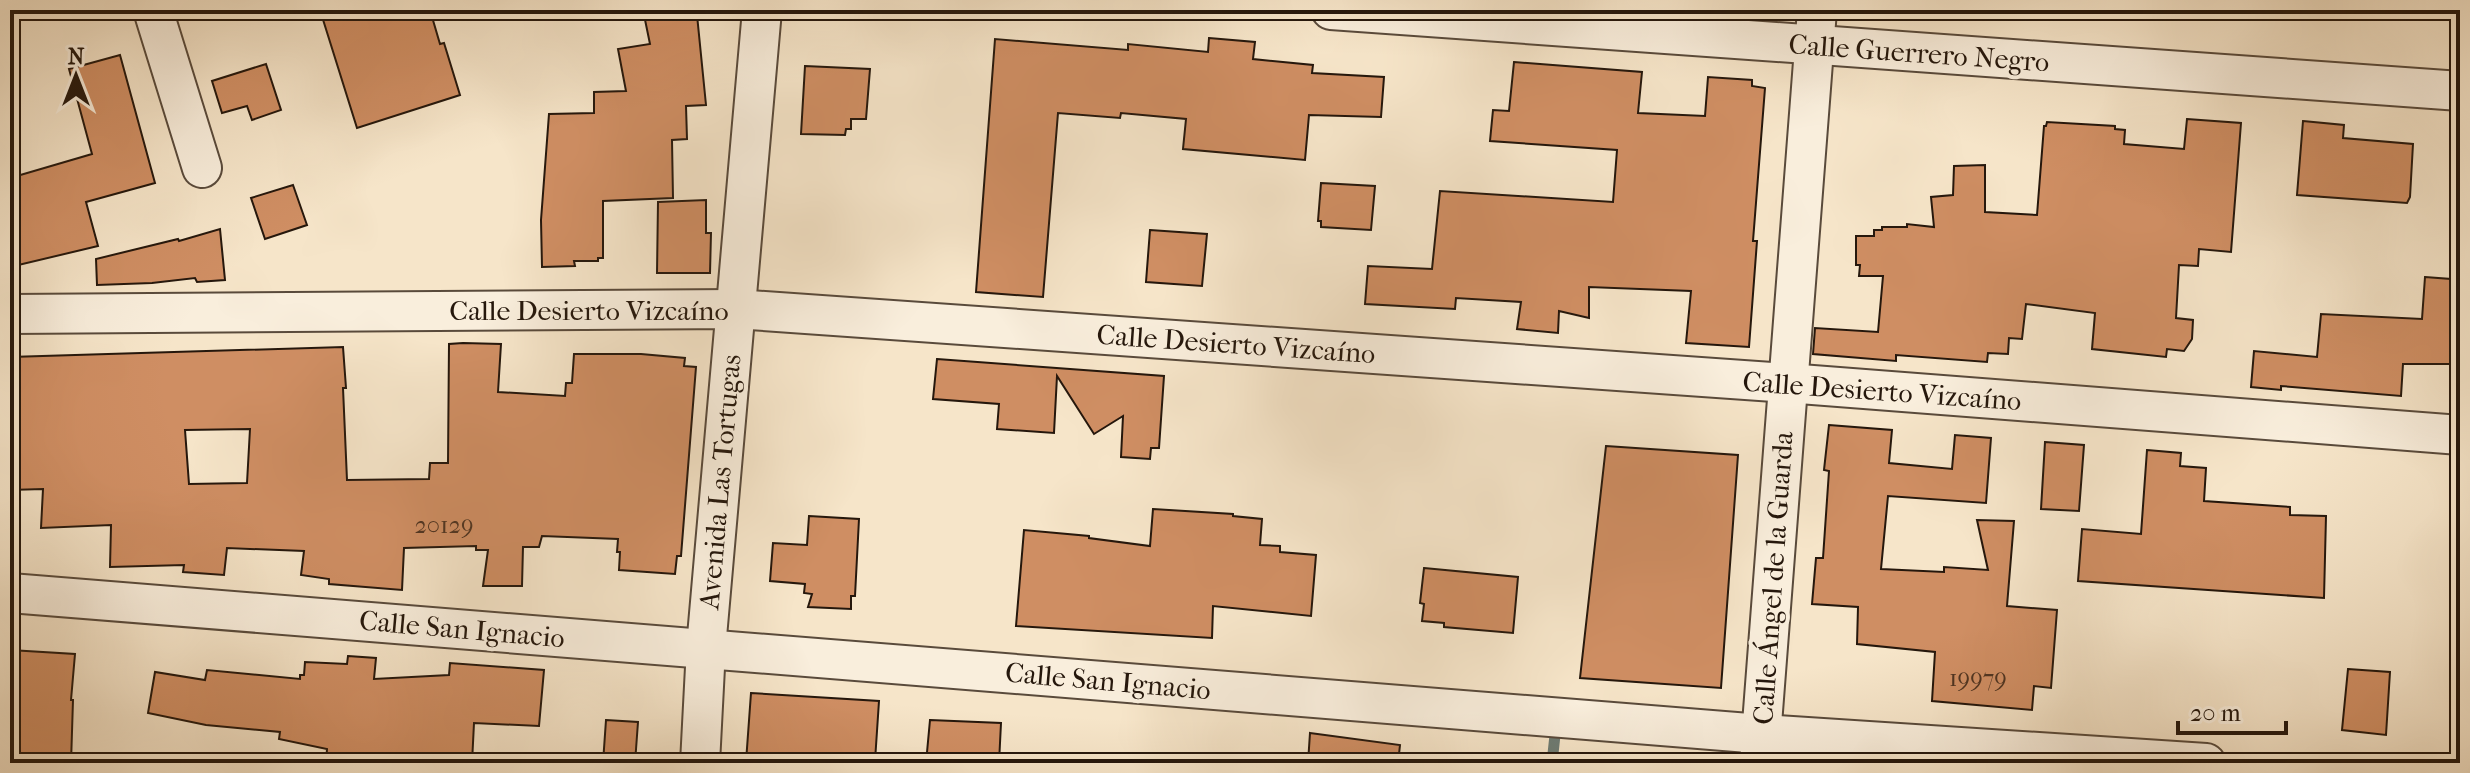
<svg xmlns="http://www.w3.org/2000/svg" width="2470" height="773" font-family="'IM FELL French Canon',serif">
  <style>
    .lines { fill: none; stroke-linecap: round; stroke-linejoin: round }
    .stream { stroke: #6d7c74; stroke-width: 11 }
    .building { fill: #cf8e63; stroke: #25170c; stroke-width: 2; fill-rule: evenodd }
    .minor-casing { stroke: #594a3b; stroke-width: 42 }
    .minor { stroke: #f9eedc; stroke-width: 38 }
    .labels { text-anchor: middle; dominant-baseline: central; stroke-width: 8; stroke-linejoin: round; paint-order: stroke }
    .number-label { font-size: 24px; fill: #503522 }
    .street-label { font-size: 28px; fill: #25170c; stroke: #f9eedc }
  </style>
  <rect width="100%" height="100%" fill="#f6e5c9"/>
  <filter id="stains"><feTurbulence type="fractalNoise" baseFrequency=".0025" numOctaves="4"/><feColorMatrix values="0 0 0 0 .2 0 0 0 0 .09 0 0 0 0 .02 0 0 0 .5 -.17"/></filter>
  <radialGradient id="worn" r=".72"><stop offset=".6" stop-color="#630" stop-opacity="0"/><stop offset="1" stop-color="#630" stop-opacity=".3"/></radialGradient>
  <g class="lines">
    <path class="stream" d="M1552,763L1555,735"/>
  </g>
  <g class="building">
    <path d="M320,10H430L440,44L444,43L460,95L357,128Z"/>
    <path d="M643,10H689L690,16L697,15L706,105L686,106L687,139L672,140L673,198L603,201V258H598V261H574L575,266L542,267L541,220L549,114L594,113V92L626,91L618,49L650,44Z"/>
    <path d="M1209,38L1255,42L1253,59L1313,65L1312,73L1384,77L1381,117L1309,115L1305,160L1183,149L1186,119L1121,113L1120,118L1058,113L1043,297L976,292L995,39L1128,50V44L1208,52Z"/>
    <path d="M120,55L155,183L86,202L98,246L10,267V178L92,154L69,69Z"/>
    <path d="M1514,62L1642,72L1638,113L1705,116L1708,77L1752,80V86L1765,88L1753,241H1757L1749,347L1686,343L1691,291L1589,287V318L1559,311L1558,333L1517,329L1521,302L1456,298L1455,309L1365,304L1368,266L1432,269L1440,191L1613,202L1617,150L1490,141L1493,110L1509,111Z"/>
    <path d="M266,64L281,110L252,120L247,106L222,113L212,81Z"/>
    <path d="M805,66L870,69L866,119H851V129H846L845,135L801,134Z"/>
    <path d="M2187,119L2241,123L2231,252L2199,249L2198,266L2179,265L2176,318L2193,320L2192,339L2184,351L2167,349L2166,357L2092,349L2095,313L2026,304L2022,339L2009,338L2008,354L1988,353L1987,362L1896,355V361L1813,354L1815,328L1878,332L1883,276H1859L1860,265H1856V236H1874V230H1882V227H1907V224L1934,227L1931,197L1953,195L1954,166L1985,165V212L2037,215L2044,126H2046L2047,122L2115,126V129L2125,130L2124,144L2184,149Z"/>
    <path d="M2303,121L2344,125L2343,138L2413,144L2410,197L2407,203L2297,195Z"/>
    <path d="M1321,183L1375,186L1371,230L1321,227V221H1318Z"/>
    <path d="M293,185L307,225L265,239L251,198Z"/>
    <path d="M706,200V233H711L710,273H657L658,202Z"/>
    <path d="M220,229L225,280L197,282L195,278L152,283L97,285L96,259L178,239L179,241Z"/>
    <path d="M1150,230L1207,234L1202,286L1146,282Z"/>
    <path d="M2425,277L2451,279V291H2460V364H2403L2401,396L2281,386V390L2251,387L2254,351L2317,357L2321,314L2422,319Z"/>
    <path d="M463,343L501,344L498,392L565,396L566,383H572L574,354H641L685,358L684,366L696,367L681,556H677L675,574L619,570L620,552H617L618,539L542,536L539,547H523L522,586H483L488,550H476V546L404,548L402,590L329,584V579L301,575L304,551L227,548L224,575L183,572L184,565L110,567L111,525L41,528L43,489L10,490V357L343,347L346,388H343L347,480L429,479L430,463H448L449,344ZM250,429L247,483L189,484L185,430Z"/>
    <path d="M937,359L1164,376L1159,448H1151L1150,459L1121,457L1123,416L1094,434L1057,376L1054,433L997,429L999,404L933,399Z"/>
    <path d="M1829,425L1892,430L1889,463L1952,469L1955,435L1991,438L1986,503L1888,496L1881,569L1944,572V567L1988,570L1977,520L2014,521L2007,606L2057,610L2051,688L2034,686L2032,710L1932,701L1935,652L1857,644L1858,607L1812,604L1816,558H1823L1829,471L1824,470Z"/>
    <path d="M2045,442L2084,445L2079,511L2041,509Z"/>
    <path d="M1606,446L1738,455L1721,688L1580,678Z"/>
    <path d="M2147,450L2181,453L2180,466L2206,468L2204,501L2290,507V515L2326,516L2324,598L2078,581L2082,529L2141,534Z"/>
    <path d="M1153,509L1233,514V516L1262,519L1260,545L1280,546V552L1316,555L1311,616L1213,606L1212,638L1016,626L1024,530L1089,536V538L1150,546Z"/>
    <path d="M809,516L859,519L855,596H851V609L808,607L812,594L804,593L805,584L770,581L773,543L807,545Z"/>
    <path d="M1424,568L1518,577L1513,633L1444,627V623L1422,621L1424,604L1420,603Z"/>
    <path d="M10,650L75,654L71,700H73L71,763H10Z"/>
    <path d="M348,656L376,658L374,679L449,675L450,663L544,670L539,726L474,723L472,763H326L327,749L279,739L280,732L206,725L148,713L155,672L205,680L207,670L300,679V675H304L305,662L347,664Z"/>
    <path d="M2348,669L2390,672L2386,735L2342,730Z"/>
    <path d="M751,693L879,701L875,761L797,753V763L746,762Z"/>
    <path d="M606,720L638,722L635,763H603Z"/>
    <path d="M930,720L1001,723L999,763H926Z"/>
    <path d="M1310,733L1400,745L1398,763H1308Z"/>
  </g>
  <g class="lines">
    <defs>
      <g id="minor">
        <path d="M153,10L202,168"/>
        <path d="M1331,10L2460,91"/>
        <path d="M10,314L735,309L1787,383L2460,435"/>
        <path d="M10,593L1761,734L2206,763"/>
        <path d="M700,763L706,648L762,10"/>
        <path d="M1759,763L1817,10"/>
      </g>
    </defs>
    <use href="#minor" class="minor-casing"/>
    <use href="#minor" class="minor"/>
  </g>
  <g class="labels">
    <g class="number-label">
      <text x="444" y="525">20129</text>
      <text x="1978" y="678">19979</text>
    </g>
    <g class="street-label">
      <text transform="translate(1919 53) rotate(4)">Calle Guerrero Negro</text>
      <text x="589" y="310">Calle Desierto Vizcaíno</text>
      <text transform="translate(1236 344) rotate(4)">Calle Desierto Vizcaíno</text>
      <text transform="translate(1882 391) rotate(4)">Calle Desierto Vizcaíno</text>
      <text transform="translate(720 482) rotate(-85)">Avenida Las Tortugas</text>
      <text transform="translate(1773 578) rotate(-86)">Calle Ángel de la Guarda</text>
      <text transform="translate(462 629) rotate(5)">Calle San Ignacio</text>
      <text transform="translate(1108 681) rotate(5)">Calle San Ignacio</text>
    </g>
  </g>
  <rect width="2470" height="773" fill="none" stroke="#f6e5c9" stroke-width="40"/>
  <rect x="12" y="12" width="2446" height="749" fill="none" stroke="#25170c" stroke-width="4"/>
  <rect x="20" y="20" width="2430" height="733" fill="none" stroke="#25170c" stroke-width="2"/>
  <g transform="translate(76 76)" stroke="#f9eedc" stroke-width="6" paint-order="stroke">
  <path d="M0-6L14 30L0 20L-14 30Z" fill="#25170c"/>
  <text y="-12" font-size="22" font-weight="bold" text-anchor="middle" fill="#25170c">N</text>
  </g>
  <path d="M2178 721v12h108v-12" fill="none" stroke="#25170c" stroke-width="4"/>
  <text x="2190" y="721" font-size="24" fill="#25170c" stroke="#f9eedc" stroke-width="6" paint-order="stroke">20 m</text>
  <rect width="100%" height="100%" filter="url(#stains)"/>
  <rect width="100%" height="100%" fill="url(#worn)"/>
</svg>
